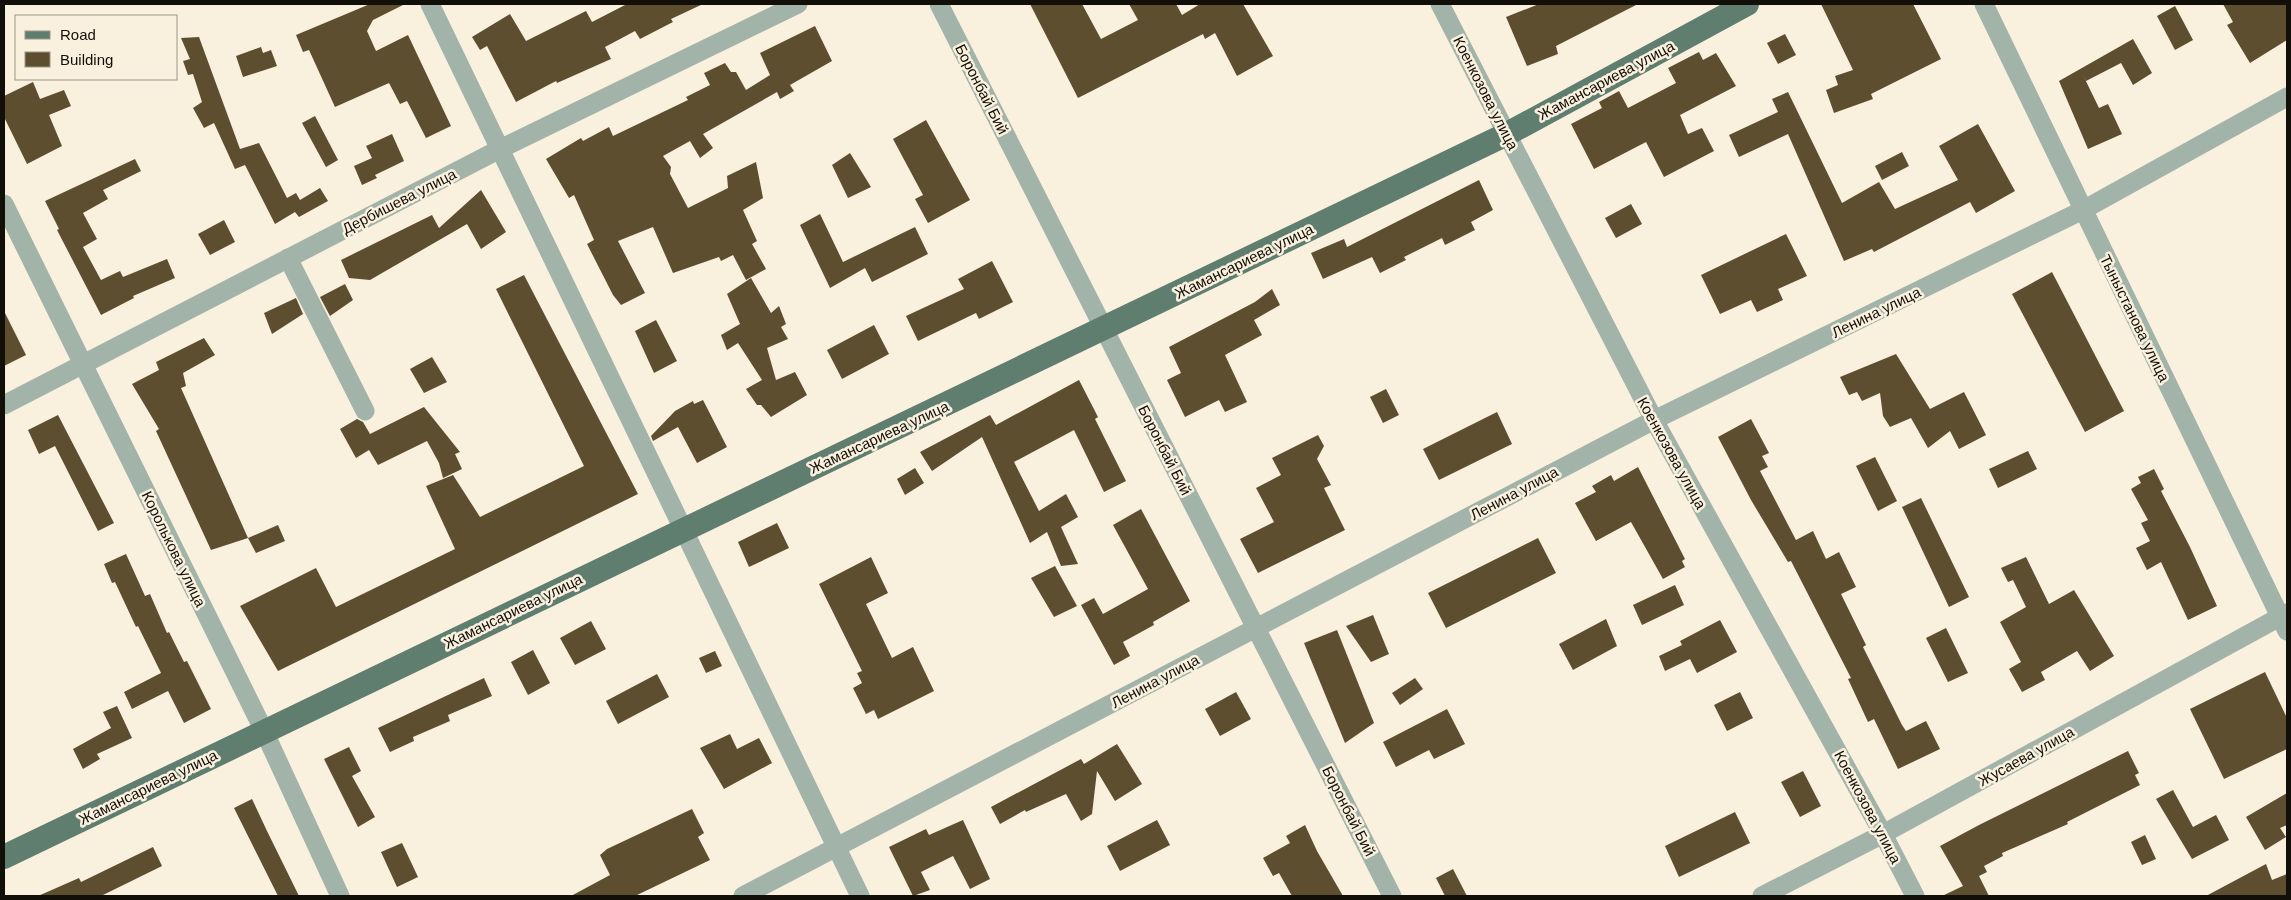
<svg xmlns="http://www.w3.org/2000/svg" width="2291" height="900" font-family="Arial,sans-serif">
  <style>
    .building { fill: #5e4e30 }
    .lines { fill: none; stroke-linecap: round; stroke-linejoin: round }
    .minor { stroke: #a2b3aa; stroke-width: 19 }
    .major { stroke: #5f7e70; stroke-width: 24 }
    .labels { text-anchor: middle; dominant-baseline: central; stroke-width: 5; stroke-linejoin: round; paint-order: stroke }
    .street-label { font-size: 15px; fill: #120f09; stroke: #faf0de }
  </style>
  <rect width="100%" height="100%" fill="#faf0de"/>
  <g class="building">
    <path d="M370,4H405L373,20L367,31L376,51L408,35L451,126L426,138L407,101L400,104L389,83L335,107L309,50L303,52L296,35Z"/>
    <path d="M627,4H703L671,19L673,22L640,39L635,31L605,47L611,59L557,83L556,81L516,102L487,46L480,50L472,37L510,14L526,41L586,11L592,22Z"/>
    <path d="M1030,4H1082L1101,39L1138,20L1129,4H1176L1182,15L1200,4H1243L1273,56L1237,76L1215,33L1205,39L1203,34L1078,98Z"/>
    <path d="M1539,4H1638L1556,46L1558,54L1527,66L1506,17Z"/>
    <path d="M1821,4H1913L1941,59L1871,94L1873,99L1834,113L1826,90L1838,85L1835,76L1853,70Z"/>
    <path d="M2223,4H2287V40L2250,63L2227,25L2233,22Z"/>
    <path d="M2175,6L2193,40L2175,50L2157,16Z"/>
    <path d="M815,26L832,61L790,85L794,91L780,99L777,92L703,134L713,148L700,158L690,141L663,156L671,167L670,174L688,208L728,188L727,176L756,162L763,198L743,210L757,241L752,244L766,269L746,280L733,255L721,261L719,257L673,273L653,227L618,241L645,293L621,305L613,295L587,244L594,240L574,195L569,198L546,159L581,138L583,141L609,127L613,136L688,100L686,97L710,85L704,73L725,63L731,72H736L746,90L770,75L760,53Z"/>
    <path d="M1785,34L1796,55L1778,64L1767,43Z"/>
    <path d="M199,37L240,149L259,143L287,198L296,193L300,200L320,188L328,201L299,217L295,212L275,224L245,165L235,169L214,123L204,128L193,108L202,102L193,74L188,75L183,61L190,59L181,38Z"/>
    <path d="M2133,39L2152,73L2133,85L2121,63L2086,81L2082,73L2099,108L2108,104L2122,134L2088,149L2059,81Z"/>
    <path d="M261,47L263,53L271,50L277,66L243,77L236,56Z"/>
    <path d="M1699,52L1703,60L1716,53L1736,86L1680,115L1688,134L1702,128L1714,151L1664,177L1646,142L1594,169L1571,124L1602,108L1599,102L1619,91L1628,108L1676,83L1668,68Z"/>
    <path d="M33,82L40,99L64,90L71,106L49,115L62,146L27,164L4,117V96Z"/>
    <path d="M1788,92L1842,203L1879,182L1895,209L1958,180L1939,146L1978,124L2015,191L1976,213L1970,202L1874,252L1872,249L1844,261L1788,134L1739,157L1729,135L1778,112L1772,99Z"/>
    <path d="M315,116L338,160L326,167L302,123Z"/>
    <path d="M926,120L970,200L928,223L915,199L923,195L893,139Z"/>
    <path d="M392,134L404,161L375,175L377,178L362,185L354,166L372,158L366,146Z"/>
    <path d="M1902,152L1909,166L1882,180L1875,166Z"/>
    <path d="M850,153L871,187L848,198L832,165Z"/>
    <path d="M135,159L141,171L103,190L108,199L83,213L97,239L83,247L101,280L120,271L123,277L167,259L175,278L133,296L134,298L101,315L57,230L59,229L45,201Z"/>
    <path d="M1479,180L1493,210L1471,222L1475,230L1445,245L1442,238L1404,257L1406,260L1380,273L1372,257L1323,279L1311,253L1344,239L1347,247Z"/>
    <path d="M481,190L506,232L481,249L467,224L370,280L349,278L341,260L432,215L439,228Z"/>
    <path d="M1631,204L1642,224L1616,238L1605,218Z"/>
    <path d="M820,214L843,262L915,227L928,254L872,282L865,268L830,288L800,225Z"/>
    <path d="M224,220L235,242L210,255L198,234Z"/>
    <path d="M1786,234L1807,276L1778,289L1783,300L1757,312L1751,300L1720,314L1701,275Z"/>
    <path d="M992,261L1013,302L979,319L976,313L918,341L906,316L964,289L958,279Z"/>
    <path d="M2052,272L2124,411L2085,432L2012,294Z"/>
    <path d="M524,275L638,494L278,671L240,606L316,568L336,607L455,549L426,486L453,475L480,517L584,466L496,289Z"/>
    <path d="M751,278L771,313L779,306L786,324L781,327L788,339L767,348L776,380L795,372L807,395L771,417L761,405H757L746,389L762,380L738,343L727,350L721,335L740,324L727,294Z"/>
    <path d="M345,284L353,300L330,316L320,297Z"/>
    <path d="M1272,289L1280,305L1254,320L1262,335L1225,355L1247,402L1225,412L1219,400L1185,417L1167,380L1181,373L1169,347L1255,302Z"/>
    <path d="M296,298L303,314L272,334L264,313Z"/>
    <path d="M4,311L26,355L4,366Z"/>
    <path d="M656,320L677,361L654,373L635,331Z"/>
    <path d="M874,325L889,354L842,379L827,350Z"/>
    <path d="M204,338L215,355L183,373L186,386L181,388L248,538L211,550L156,431L159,429L132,384L159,370L156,362Z"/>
    <path d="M1896,354L1930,409L1964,392L1986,435L1959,449L1950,431L1928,448L1911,418L1890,427L1883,416L1880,393L1862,401L1857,392L1849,395L1840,377Z"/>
    <path d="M432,357L447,382L424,393L410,369Z"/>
    <path d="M1079,380L1098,417L1095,419L1126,481L1104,492L1074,430L1014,462L1039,511L1066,494L1078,517L1061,527L1078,564L1061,566L1047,532L1030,543L982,437L932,471L920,452L990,415L996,425Z"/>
    <path d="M1386,389L1399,415L1383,423L1370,397Z"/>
    <path d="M703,400L727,447L697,463L678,427L653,441L651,436L675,411L693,401L694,404Z"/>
    <path d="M424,407L460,452L455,454L462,469L443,478L439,463L427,441L378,465L369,450L356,458L340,429L357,419L363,422L370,434Z"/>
    <path d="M1497,412L1512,444L1439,480L1423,449Z"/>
    <path d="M58,415L114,523L98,531L55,446L39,454L28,430Z"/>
    <path d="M1751,419L1769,453L1762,456L1768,467L1760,471L1796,540L1813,531L1826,559L1839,552L1856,587L1841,594L1866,645L1863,647L1902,725L1906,731L1926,721L1940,749L1898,769L1874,719L1868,722L1848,679L1851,678L1791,561L1788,562L1751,500L1718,437Z"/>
    <path d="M1318,435L1324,446L1317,459L1331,485L1324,488L1345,530L1258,573L1240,539L1274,522L1256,488L1281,475L1272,458Z"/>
    <path d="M2028,451L2037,469L1998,488L1989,469Z"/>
    <path d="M1875,457L1897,501L1878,511L1856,466Z"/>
    <path d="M1638,467L1685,559L1682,561L1685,567L1663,579L1631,522L1596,541L1575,503L1596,492L1592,486L1611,475L1614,481Z"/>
    <path d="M915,468L924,483L905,495L897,479Z"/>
    <path d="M2154,469L2164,489L2161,491L2190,547L2217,606L2188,620L2161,562L2147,570L2136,548L2150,541L2141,523L2148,520L2131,489L2141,483L2138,477Z"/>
    <path d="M1921,498L1969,597L1949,607L1902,507Z"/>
    <path d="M1141,509L1190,601L1153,622L1154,625L1123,642L1130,656L1114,665L1081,605L1094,598L1103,614L1148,589L1113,525Z"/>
    <path d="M777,523L789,548L749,567L738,542Z"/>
    <path d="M278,525L285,541L256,553L248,538Z"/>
    <path d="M1538,538L1556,573L1446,628L1428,593Z"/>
    <path d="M126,554L145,596L150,594L167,633L169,632L184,662L187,661L211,709L184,723L168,691L132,709L124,692L161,673L138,626L136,627L115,582L112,583L104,564Z"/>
    <path d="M871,557L888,593L866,604L892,658L913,647L934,691L878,719L874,710L866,714L853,688L862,683L857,673L862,671L819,584Z"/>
    <path d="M2026,557L2049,604L2074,590L2114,656L2090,671L2077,651L2041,672L2045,680L2022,692L2009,669L2021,662L2000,622L2026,607L2013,580L2008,582L2001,568Z"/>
    <path d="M1055,566L1077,606L1054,617L1031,578Z"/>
    <path d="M1675,585L1684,605L1642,625L1633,605Z"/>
    <path d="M1373,615L1389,654L1371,662L1346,626Z"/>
    <path d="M1606,619L1617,646L1573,670L1559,644Z"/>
    <path d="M1720,620L1737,652L1697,673L1690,659L1665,671L1659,656L1682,645L1680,641Z"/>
    <path d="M591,621L606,649L575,665L560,638Z"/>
    <path d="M1946,628L1968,673L1948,682L1926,638Z"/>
    <path d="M1337,630L1374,723L1345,743L1304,643Z"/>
    <path d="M533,650L550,683L528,695L511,662Z"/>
    <path d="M715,651L722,666L706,673L699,658Z"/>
    <path d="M2265,672L2287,718V749L2224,779L2190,709Z"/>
    <path d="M657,674L669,697L618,724L606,701Z"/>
    <path d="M484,678L492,696L448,715L450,721L413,737L414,741L390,752L378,728Z"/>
    <path d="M1415,678L1423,689L1400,705L1392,693Z"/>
    <path d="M1236,692L1251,719L1220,736L1205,709Z"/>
    <path d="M1740,692L1753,718L1727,731L1714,705Z"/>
    <path d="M117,706L132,738L97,754L100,759L83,769L73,749L111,728L103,712Z"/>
    <path d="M1447,709L1465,744L1434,759L1429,750L1396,767L1383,742Z"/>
    <path d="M730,734L737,749L759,738L772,763L724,789L700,748Z"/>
    <path d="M1117,744L1142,784L1115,801L1097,771L1092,814L1081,821L1066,794L1026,812L1025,810L1000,824L991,807L1081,759L1084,764Z"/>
    <path d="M349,747L361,771L352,776L375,817L358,827L324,759Z"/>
    <path d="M2128,751L2139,773L2135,775L2140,785L2067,822L2068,824L2002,853L2003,856L1984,866L1987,872L1979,876L1989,896H1942L1963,886L1940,846L1979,825Z"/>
    <path d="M1803,771L1821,806L1800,817L1781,782Z"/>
    <path d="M2173,790L2193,827L2216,815L2229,840L2192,859L2156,799Z"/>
    <path d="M2287,793V825L2280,828L2286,837L2265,850L2246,817Z"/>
    <path d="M252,799L267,831L299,896H278L234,808Z"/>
    <path d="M692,809L704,833L698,837L710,860L635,896H571L610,875L600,855L607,849Z"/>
    <path d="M1735,812L1750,843L1679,877L1665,846Z"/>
    <path d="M963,820L990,879L970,889L953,856L921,872L930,890L913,896L889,847L926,829L929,835Z"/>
    <path d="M1157,820L1170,845L1120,871L1107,846Z"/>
    <path d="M1305,825L1317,851L1343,896H1292L1279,873L1273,876L1263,858L1290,843L1286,836Z"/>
    <path d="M2145,835L2156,859L2142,865L2131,842Z"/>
    <path d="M402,843L418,877L397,887L381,852Z"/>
    <path d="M153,847L162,866L101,896H38L79,878L81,882Z"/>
    <path d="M2266,864L2272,880L2287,874V896H2206Z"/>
    <path d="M1453,869L1467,896H1445L1436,878Z"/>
  </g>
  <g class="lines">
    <g class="minor">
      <path d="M430,4L860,896"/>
      <path d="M939,4L1392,896"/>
      <path d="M1440,4L1654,420L1883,834L1915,896"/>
      <path d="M1984,4L2287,631"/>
      <path d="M4,204L264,731L340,896"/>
      <path d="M288,258L365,411"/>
      <path d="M4,405L500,149L798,4"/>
      <path d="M743,896L1654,420L2083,210L2287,97"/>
      <path d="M1762,896L1883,834L2287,613"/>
    </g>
    <path class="major" d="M4,857L1507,134L1747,4"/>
  </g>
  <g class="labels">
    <g class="street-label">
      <text transform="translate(1606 80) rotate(-28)">Жамансариева улица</text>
      <text transform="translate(982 89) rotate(63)">Боронбай Бий</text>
      <text transform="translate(1486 93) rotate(63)">Коенкозова улица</text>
      <text transform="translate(399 201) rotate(-27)">Дербишева улица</text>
      <text transform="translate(1244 261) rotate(-26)">Жамансариева улица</text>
      <text transform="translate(1876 312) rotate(-26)">Ленина улица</text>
      <text transform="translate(2135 318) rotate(64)">Тыныстанова улица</text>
      <text transform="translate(879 437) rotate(-25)">Жамансариева улица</text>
      <text transform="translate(1165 450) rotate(63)">Боронбай Бий</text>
      <text transform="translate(1672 453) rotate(61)">Коенкозова улица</text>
      <text transform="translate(1514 493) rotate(-28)">Ленина улица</text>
      <text transform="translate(174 549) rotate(64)">Королькова улица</text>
      <text transform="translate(513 611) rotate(-26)">Жамансариева улица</text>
      <text transform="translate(1155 681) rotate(-28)">Ленина улица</text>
      <text transform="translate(2026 756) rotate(-29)">Жусаева улица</text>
      <text transform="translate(148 787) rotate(-26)">Жамансариева улица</text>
      <text transform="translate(1868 807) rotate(62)">Коенкозова улица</text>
      <text transform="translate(1349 811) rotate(63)">Боронбай Бий</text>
    </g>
  </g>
  <rect width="2291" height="900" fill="none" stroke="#120f09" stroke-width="10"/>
  <rect x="15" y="15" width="162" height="65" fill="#faf0de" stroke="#9d9689"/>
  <rect x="25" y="31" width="25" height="8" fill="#5f7e70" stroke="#9d9689"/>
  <text x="60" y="40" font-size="15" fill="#120f09">Road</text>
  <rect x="25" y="52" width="25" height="15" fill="#5e4e30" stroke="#9d9689"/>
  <text x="60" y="65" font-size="15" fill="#120f09">Building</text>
</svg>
